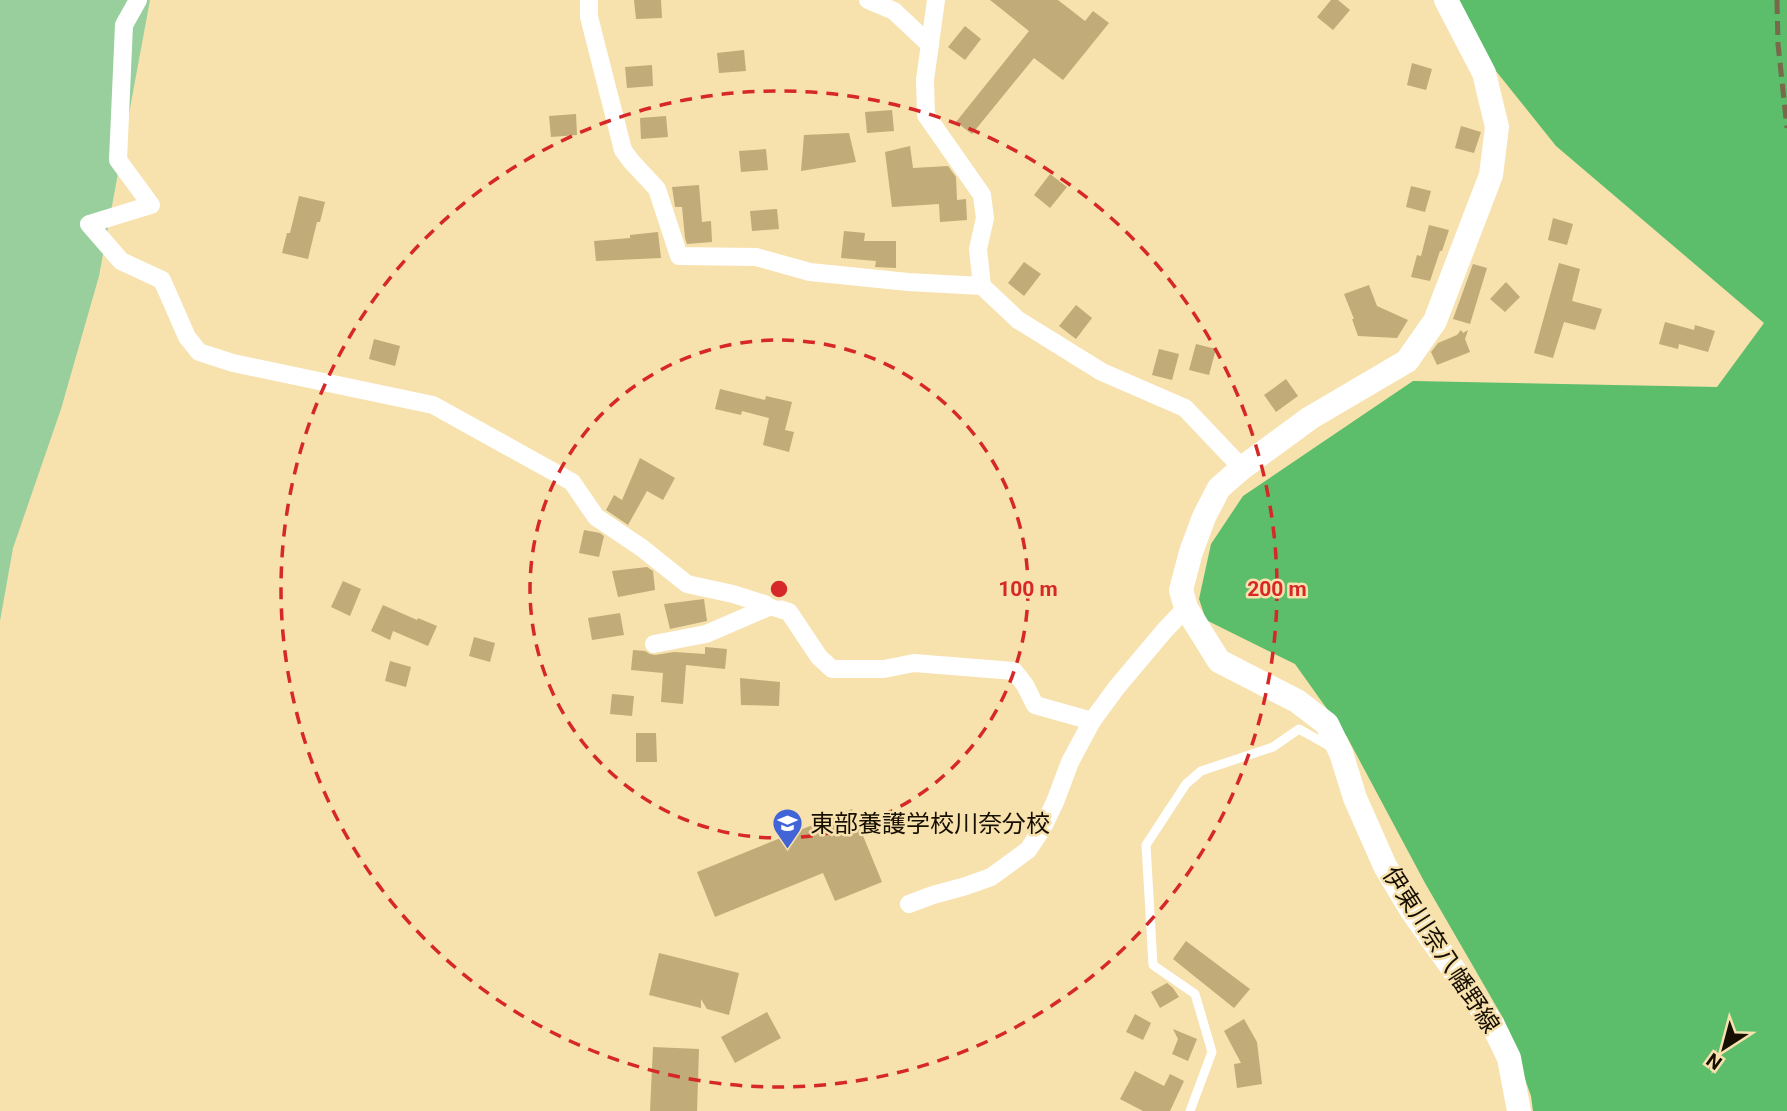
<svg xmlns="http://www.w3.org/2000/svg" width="1787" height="1111" font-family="Roboto,'Noto Sans JP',sans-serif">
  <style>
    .green { fill: #98cf9d }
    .forest { fill: #5cbd6b }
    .building { fill: #c0ab79 }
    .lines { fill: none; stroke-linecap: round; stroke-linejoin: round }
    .service { stroke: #fff; stroke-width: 9 }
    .minor { stroke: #fff; stroke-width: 18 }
    .secondary { stroke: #fff; stroke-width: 24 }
    .rail { stroke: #77694a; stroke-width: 5; stroke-dasharray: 14 7; stroke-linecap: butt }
    .ring { fill: none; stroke: #d62828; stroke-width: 3.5; stroke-dasharray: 12 9 }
    .labels { text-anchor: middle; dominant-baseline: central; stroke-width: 5; stroke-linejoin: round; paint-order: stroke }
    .poi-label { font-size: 24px; fill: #160e00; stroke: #f7e1ad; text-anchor: start }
    .street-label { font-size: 24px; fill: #160e00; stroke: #f7e1ad }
    .centre { fill: #d62828; stroke: #f7e1ad; stroke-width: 3.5 }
    .ring-label { font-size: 21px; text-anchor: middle; font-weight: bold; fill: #d62828; stroke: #f7e1ad; stroke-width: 5; stroke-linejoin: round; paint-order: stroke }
  </style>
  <rect width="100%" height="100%" fill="#f7e1ad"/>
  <path class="green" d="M0,0H150L99,276L61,409L13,548L0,621Z"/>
  <path class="forest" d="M1439,0H1787V1111H1533L1531,1096L1503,1018L1425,883L1347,737L1295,664L1206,620L1199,599L1211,544L1243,496L1413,381L1717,387L1764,323L1556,146Z"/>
  <g class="building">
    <path d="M634,0H661L662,18L636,19Z"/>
    <path d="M990,0H1058L1085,21L1093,11L1109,23L1063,80L1034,58L972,134L956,122L1029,31Z"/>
    <path d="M1331,0H1338L1350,10L1333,30L1317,17Z"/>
    <path d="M965,26L981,39L965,60L948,47Z"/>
    <path d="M744,50L746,71L719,73L717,53Z"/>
    <path d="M1412,63L1432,69L1426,90L1407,85Z"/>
    <path d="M652,65L653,86L627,88L625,67Z"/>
    <path d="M892,110L894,131L867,133L865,112Z"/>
    <path d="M576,114L577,135L551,137L549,116Z"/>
    <path d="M666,116L668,137L641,139L640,118Z"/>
    <path d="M1461,126L1481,132L1474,153L1455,148Z"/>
    <path d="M849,133L856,162L801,171L804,135Z"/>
    <path d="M910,146L913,168L948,166L956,177L957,200L966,199L967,220L940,222L939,204L892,207L885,152Z"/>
    <path d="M766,149L768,170L741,172L739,151Z"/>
    <path d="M1050,174L1067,187L1050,208L1034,195Z"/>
    <path d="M699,185L702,222L711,221L712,242L687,244L685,238L682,207H675L672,187Z"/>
    <path d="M1411,186L1431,191L1425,212L1406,207Z"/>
    <path d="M299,196L325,202L320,222H317L308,259L282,253L287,233H290Z"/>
    <path d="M777,209L779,229L752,231L750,211Z"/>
    <path d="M1553,218L1573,224L1567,245L1548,240Z"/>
    <path d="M1429,225L1449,230L1442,251H1440L1430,281L1411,277L1417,255L1421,256Z"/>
    <path d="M844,231L865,233L864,241H896V268L875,267L876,261L841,258Z"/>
    <path d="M658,232L661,258L596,261L594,241L630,238V235Z"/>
    <path d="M1024,262L1041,274L1024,296L1008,283Z"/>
    <path d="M1559,263L1580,269L1572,301L1602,309L1595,330L1564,322L1553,358L1534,353Z"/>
    <path d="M1473,264L1487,268L1470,324L1453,319Z"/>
    <path d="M1506,282L1520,297L1505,312L1490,299Z"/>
    <path d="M1369,285L1377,306L1408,320L1397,338L1358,336L1352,319H1354L1344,294Z"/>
    <path d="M1076,305L1092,318L1076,339L1059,326Z"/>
    <path d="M1665,322L1694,330L1695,325L1715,331L1708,352L1679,344L1678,349L1659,344Z"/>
    <path d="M1461,330L1463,333L1468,330L1465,339L1470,352L1437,365L1431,352L1438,343L1457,335Z"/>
    <path d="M374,339L400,346L395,366L369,359Z"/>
    <path d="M1196,344L1216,349L1209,375L1189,370Z"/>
    <path d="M1159,349L1179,354L1172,380L1152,375Z"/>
    <path d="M1286,379L1298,396L1276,412L1264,395Z"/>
    <path d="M720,389L765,400L766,396L792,402L785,430L794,432L789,452L763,445L769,418L742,411L741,415L715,409Z"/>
    <path d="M640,458L675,478L663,500L647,491L628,525L606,510L614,495L622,500Z"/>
    <path d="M584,530L600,533L604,536L599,557L579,553Z"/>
    <path d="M647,567L653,571L655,590L618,597L612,571Z"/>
    <path d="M343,581L361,589L350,616L331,607Z"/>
    <path d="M704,599L707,621L670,629L664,604Z"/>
    <path d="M383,605L417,620L418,618L437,626L428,646L393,631L390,640L371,631Z"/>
    <path d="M620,613L624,635L592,640L588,618Z"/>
    <path d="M474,637L495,643L490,662L469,656Z"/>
    <path d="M705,647L727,649L725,669L686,665L683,704L661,702L663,673L631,670L633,650L645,651L650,654L655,655L674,652L705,654Z"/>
    <path d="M390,661L411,667L406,687L385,681Z"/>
    <path d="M740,678L780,682L779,706L741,705Z"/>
    <path d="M612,694L634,696L632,716L610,714Z"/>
    <path d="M636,733H656L657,762H636Z"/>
    <path d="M852,809L882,882L835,901L823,873L715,917L697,872Z"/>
    <path d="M1186,941L1250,989L1234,1008L1173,959Z"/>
    <path d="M659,953L739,973L729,1015L707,1009L701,999V1008L649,995Z"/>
    <path d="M1167,983L1173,988L1179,997L1160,1008L1151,992Z"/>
    <path d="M767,1012L781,1038L735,1063L721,1037Z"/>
    <path d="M1135,1014L1151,1023L1143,1040L1126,1032Z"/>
    <path d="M1244,1019L1257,1042L1262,1084L1237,1088L1234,1064L1241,1063L1224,1031Z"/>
    <path d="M1173,1029L1197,1039L1188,1061L1172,1054L1178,1039Z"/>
    <path d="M653,1047L699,1049L697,1111H650Z"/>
    <path d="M1135,1071L1164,1086L1170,1074L1184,1081L1170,1111H1143L1120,1099Z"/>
  </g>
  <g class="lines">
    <path class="service" d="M1190,1111L1212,1052L1195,994L1153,965L1146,845L1186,784L1201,771L1273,747L1299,729L1333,748"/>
    <g class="minor">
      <path d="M138,0L124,25L118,160L151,205L89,224L121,261L162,280L187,337L199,352L233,363L433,405L572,482L596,517L642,548L687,584L733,594L789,612L819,657L832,669H884L914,663L1014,671L1025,685L1035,705L1092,721"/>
      <path d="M589,0V17L623,150L631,161L657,189L679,256L756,257L810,272L908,282L982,286"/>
      <path d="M868,0L894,11L930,45"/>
      <path d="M936,0L925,80L926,115L982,195L985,218L978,249L982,286L1018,320L1102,372L1185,408L1242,468"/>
      <path d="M654,644L706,634L771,606"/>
      <path d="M909,904L933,895L966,886L991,877L1028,850L1042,829L1055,802L1070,762L1092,721L1117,687L1165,630L1186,608"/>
    </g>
    <path class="secondary" d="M1446,0L1484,73L1497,127L1491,175L1435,321L1407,361L1310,418L1242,468L1219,488L1204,517L1191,552L1181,590L1186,608L1219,661L1297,701L1327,724L1341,753L1355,798L1385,866L1412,911L1493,1025L1509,1058L1519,1111"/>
    <path class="rail" d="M1777,0L1778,44L1787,128"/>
  </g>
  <g class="ring">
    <circle cx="779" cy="589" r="249"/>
    <circle cx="779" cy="589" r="498"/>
  </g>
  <defs>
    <symbol id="school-pin" viewBox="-11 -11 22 30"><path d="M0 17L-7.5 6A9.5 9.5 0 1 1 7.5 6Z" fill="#4164d6" stroke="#f7e1ad"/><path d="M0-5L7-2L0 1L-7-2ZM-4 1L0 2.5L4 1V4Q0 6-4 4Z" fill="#fff"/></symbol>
  </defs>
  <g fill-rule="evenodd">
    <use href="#school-pin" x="770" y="806" width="35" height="47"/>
  </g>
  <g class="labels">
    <g class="poi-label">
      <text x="810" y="824">東部養護学校川奈分校</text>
    </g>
    <g class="street-label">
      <text transform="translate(1441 950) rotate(57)">伊東川奈八幡野線</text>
    </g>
  </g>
  <circle cx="779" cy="589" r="10" class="centre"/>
  <g class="ring-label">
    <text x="1028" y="596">100 m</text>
    <text x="1277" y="596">200 m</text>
  </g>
  <g transform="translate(1724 1048) rotate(216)" stroke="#f7e1ad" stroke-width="5" paint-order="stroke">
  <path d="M0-5L12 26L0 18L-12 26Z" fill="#160e00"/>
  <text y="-10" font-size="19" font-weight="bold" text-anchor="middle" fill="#160e00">N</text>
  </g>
</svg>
